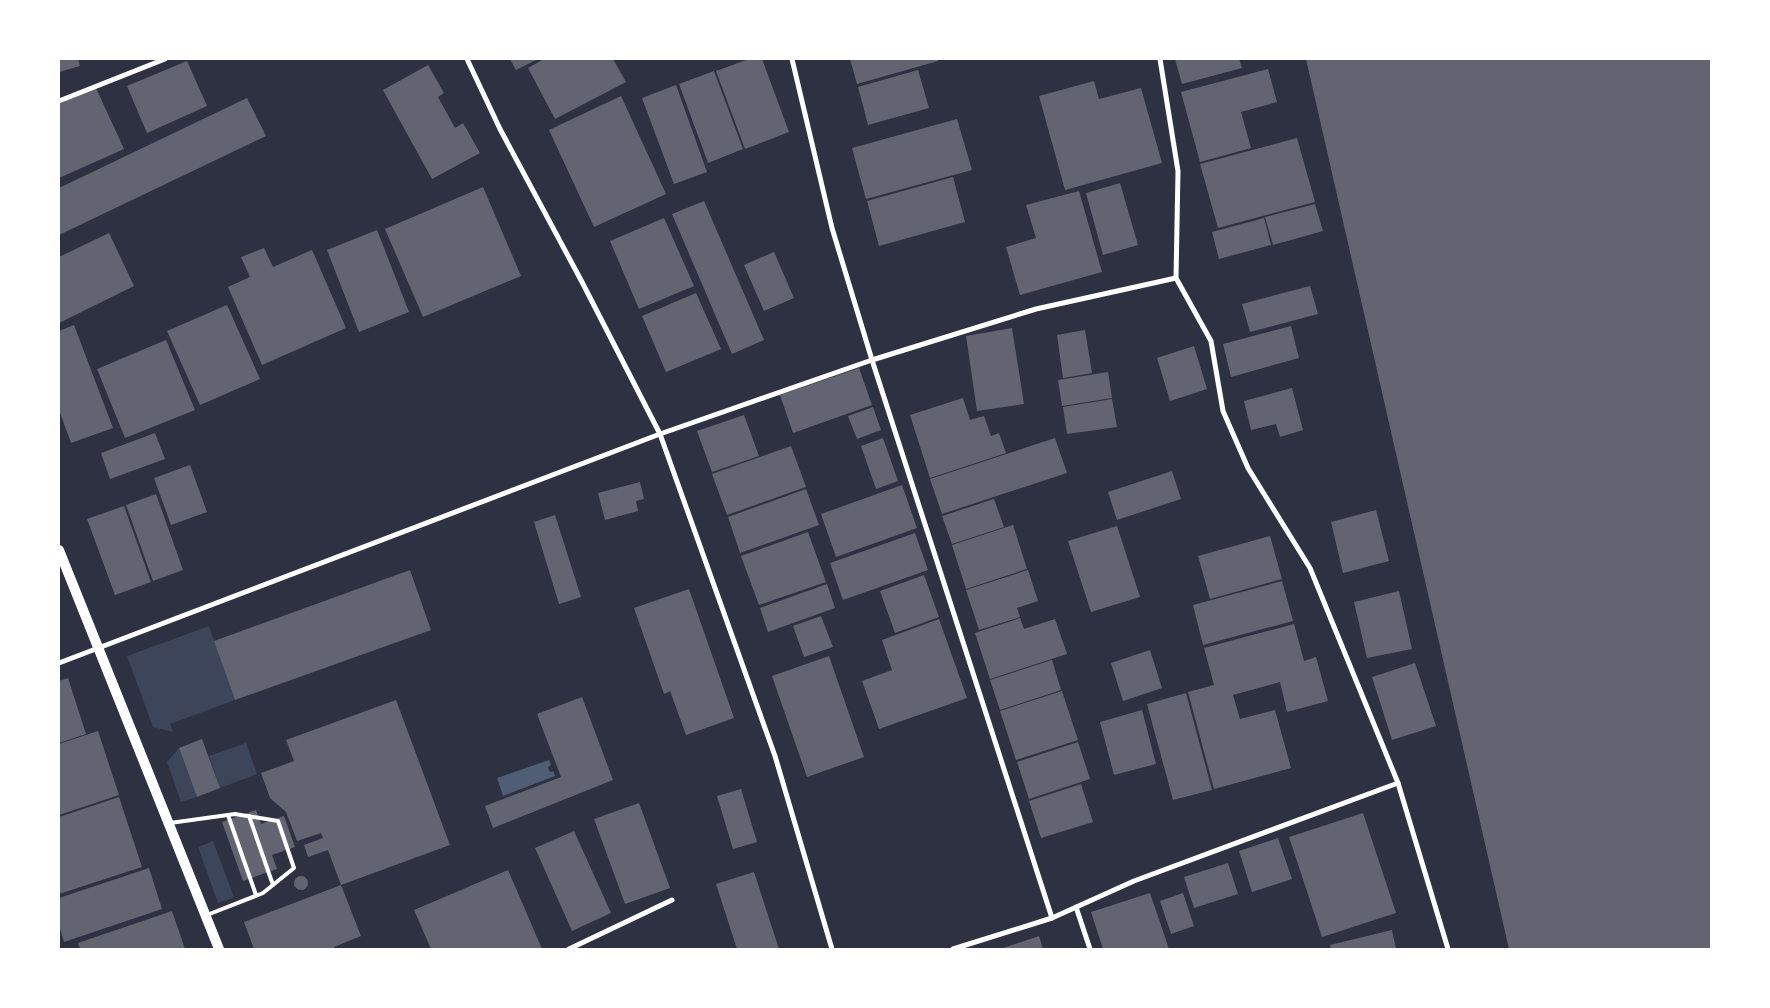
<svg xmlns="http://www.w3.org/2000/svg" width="1770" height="1008" font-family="'Golos Text',sans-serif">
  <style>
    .green { fill: #3c4559 }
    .water { fill: #4f5d75 }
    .building { fill: #626471 }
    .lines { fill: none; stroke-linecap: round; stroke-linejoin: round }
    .service { stroke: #fff; stroke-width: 4 }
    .minor { stroke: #fff; stroke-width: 5 }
    .secondary { stroke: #fff; stroke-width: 10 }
  </style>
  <rect width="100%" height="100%" fill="#2d3142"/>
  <g class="green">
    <path d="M209,626L235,700L170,724L173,732L153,727L127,656Z"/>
    <path d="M246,743L257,774L220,788L209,756Z"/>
    <path d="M179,748L197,797L181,802L167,762Z"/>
    <path d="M213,841L234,897L218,903L198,847Z"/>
  </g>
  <path class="water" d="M549,760L551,765L548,767L550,772L553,771L555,776L503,796L497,778Z"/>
  <g class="building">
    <path d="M59,59H78L80,66L59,72Z"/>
    <path d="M510,59H538L516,70Z"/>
    <path d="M544,59H613L626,82L555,119L528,68Z"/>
    <path d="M749,59H762L789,132L745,149L716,71Z"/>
    <path d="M850,59H938V61L857,84Z"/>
    <path d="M1175,59H1239L1242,68L1182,84Z"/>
    <path d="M1306,59H1711V949H1509Z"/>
    <path d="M187,61L207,106L147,133L127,86Z"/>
    <path d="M428,65L444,93L438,97L455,128L463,123L480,153L432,179L383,90Z"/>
    <path d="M1268,69L1277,102L1241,112L1251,148L1200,162L1181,92Z"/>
    <path d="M918,70L929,108L868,125L858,87Z"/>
    <path d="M714,71L743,149L708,163L679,84Z"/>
    <path d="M1094,81L1099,99L1141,88L1162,163L1065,190L1039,96Z"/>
    <path d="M676,85L707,172L674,184L642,98Z"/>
    <path d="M96,88L124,149L59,178V104Z"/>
    <path d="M621,96L666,194L594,227L549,130Z"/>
    <path d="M247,98L266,136L59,235V188Z"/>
    <path d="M957,119L972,170L866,199L852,148Z"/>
    <path d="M1297,138L1315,202L1218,228L1200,164Z"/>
    <path d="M953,177L965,222L879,246L867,201Z"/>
    <path d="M1120,183L1138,245L1103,255L1086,193Z"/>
    <path d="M483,187L521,276L423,317L385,229Z"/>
    <path d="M1079,191L1102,272L1020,295L1006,247L1036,238L1026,205Z"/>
    <path d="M704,201L764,340L732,354L672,214Z"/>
    <path d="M1315,204L1323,231L1273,245L1265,217Z"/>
    <path d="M664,218L694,286L639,309L610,241Z"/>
    <path d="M1264,218L1271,245L1219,259L1212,232Z"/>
    <path d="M377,230L409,312L359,332L327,250Z"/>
    <path d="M109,233L134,286L59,323V257Z"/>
    <path d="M264,248L273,267L312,250L346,328L262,365L228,287L250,277L241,257Z"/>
    <path d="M774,252L794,298L764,311L744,265Z"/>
    <path d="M1310,286L1318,314L1250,332L1242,304Z"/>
    <path d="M696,293L721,349L666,372L642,316Z"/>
    <path d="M227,305L260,379L200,405L167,331Z"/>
    <path d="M74,325L113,428L71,443L59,410V331Z"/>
    <path d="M1291,326L1299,358L1231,377L1223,344Z"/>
    <path d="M1012,328L1024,404L977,411L966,336Z"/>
    <path d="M1085,330L1092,373L1063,378L1057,335Z"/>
    <path d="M166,340L195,410L125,438L97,369Z"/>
    <path d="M1194,346L1207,389L1170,401L1157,358Z"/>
    <path d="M859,368L872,405L793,433L780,395Z"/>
    <path d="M1108,372L1112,398L1062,406L1058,380Z"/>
    <path d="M1292,388L1303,430L1280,437L1276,424L1251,430L1244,401Z"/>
    <path d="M963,398L970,420L984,416L991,436L999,433L1006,453L930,478L910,415Z"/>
    <path d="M1112,399L1117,427L1067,434L1063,407Z"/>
    <path d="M873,407L881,430L857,439L848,416Z"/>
    <path d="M744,415L759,456L712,472L697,431Z"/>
    <path d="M155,433L165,459L110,479L101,453Z"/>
    <path d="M883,438L898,481L876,489L861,446Z"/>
    <path d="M1055,438L1067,473L942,514L930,479Z"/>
    <path d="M791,446L806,487L727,515L712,474Z"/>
    <path d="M190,465L207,512L171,525L154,478Z"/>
    <path d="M1172,471L1181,499L1117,520L1108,492Z"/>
    <path d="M640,482L644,499L636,501L638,511L605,520L598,493Z"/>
    <path d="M902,485L917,528L836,557L821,514Z"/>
    <path d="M806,489L819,525L740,553L728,517Z"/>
    <path d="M156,494L183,570L153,581L126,505Z"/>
    <path d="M994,499L1004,527L952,544L942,516Z"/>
    <path d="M124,506L151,582L115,595L87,519Z"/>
    <path d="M1376,510L1389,561L1343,573L1331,522Z"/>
    <path d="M555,515L581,597L559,604L534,522Z"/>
    <path d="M1013,525L1027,569L966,589L952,545Z"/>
    <path d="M1117,526L1140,597L1091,612L1068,541Z"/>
    <path d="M808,532L826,582L759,605L741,556Z"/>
    <path d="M915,533L928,570L843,600L830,563Z"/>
    <path d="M1270,536L1282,579L1210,599L1198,556Z"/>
    <path d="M410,570L431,630L235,700L214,641Z"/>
    <path d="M1028,570L1038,601L1017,608L1020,617L979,630L966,590Z"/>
    <path d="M924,575L939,617L895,633L880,591Z"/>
    <path d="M1282,581L1293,621L1203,645L1193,605Z"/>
    <path d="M827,584L835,608L768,632L760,608Z"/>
    <path d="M689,589L734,718L686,735L670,691L664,694L634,608Z"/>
    <path d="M1399,591L1412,649L1367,658L1354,602Z"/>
    <path d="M821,616L833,647L804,657L793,626Z"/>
    <path d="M1020,618L1024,629L1055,619L1067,654L990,679L975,633Z"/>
    <path d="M939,619L967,698L879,729L862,681L892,670L882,640Z"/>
    <path d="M1294,624L1304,661L1316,657L1328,701L1287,712L1280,682L1233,695L1240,719L1275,710L1291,768L1214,789L1188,692L1214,685L1204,648Z"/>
    <path d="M1150,650L1162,688L1123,701L1111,663Z"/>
    <path d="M829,656L864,757L807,777L772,676Z"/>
    <path d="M1052,660L1061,690L1000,710L990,680Z"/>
    <path d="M1415,663L1436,726L1392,740L1372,677Z"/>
    <path d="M68,678L86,734L59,743V681Z"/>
    <path d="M1062,691L1078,740L1016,760L1000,711Z"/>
    <path d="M1186,693L1212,790L1173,800L1147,704Z"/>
    <path d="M582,697L613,780L493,828L485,806L561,777L537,714Z"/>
    <path d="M396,700L450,845L341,885L328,850L308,857L304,845L323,838L321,833L297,841L286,812L270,798L261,773L294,761L286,740Z"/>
    <path d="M1142,710L1156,764L1114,775L1100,722Z"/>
    <path d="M98,731L119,795L59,815V744Z"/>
    <path d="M202,739L220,788L197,797L179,748Z"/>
    <path d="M1078,742L1090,779L1029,799L1017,762Z"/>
    <path d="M1081,784L1093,822L1041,838L1029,801Z"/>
    <path d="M741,789L757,842L733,849L717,796Z"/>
    <path d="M119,797L142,867L59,894V817Z"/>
    <path d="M639,803L670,888L625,904L594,819Z"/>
    <path d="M256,810L261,824L284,816L295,847L272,855L277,869L243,881L222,822Z"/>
    <path d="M1363,813L1396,913L1322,937L1289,837Z"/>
    <path d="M574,831L611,913L572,931L535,848Z"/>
    <path d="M1278,838L1292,879L1252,892L1239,851Z"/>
    <path d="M1228,863L1238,894L1194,908L1184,877Z"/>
    <path d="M149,868L162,909L64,942L59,925V898Z"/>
    <path d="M508,870L542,949H431L414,910Z"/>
    <path d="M754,872L779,949H737L716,884Z"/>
    <circle cx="301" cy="883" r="7"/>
    <path d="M341,885L361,936L334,947L335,949H254L244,922Z"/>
    <path d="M1150,893L1169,949H1103L1091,912Z"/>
    <path d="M1183,893L1194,926L1171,934L1160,901Z"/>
    <path d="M172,911L185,949H80L78,943Z"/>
    <path d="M1392,930L1396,949H1331L1330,945Z"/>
    <path d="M1039,936L1043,949H1000Z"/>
  </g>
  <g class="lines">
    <g class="service">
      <path d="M228,815L256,895"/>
      <path d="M249,816L273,885"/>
      <path d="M170,823L235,814L278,821L294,868L263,893L207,915"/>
    </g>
    <g class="minor">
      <path d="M467,59L500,129L582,282L660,434L775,756L832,949"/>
      <path d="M792,59L832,228L872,360L1052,918"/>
      <path d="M1160,59L1178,171L1176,278L1211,341L1223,411L1248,468L1310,568L1398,783L1448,949"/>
      <path d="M59,101L165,59"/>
      <path d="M59,663L660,434L872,360L1036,309L1176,278"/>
      <path d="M1076,907L1090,949"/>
      <path d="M569,949L672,900"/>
      <path d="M953,949L1052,918L1134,881L1398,783"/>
    </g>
    <path class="secondary" d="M59,550L219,949"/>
  </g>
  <rect width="1770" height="1008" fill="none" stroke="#ffffff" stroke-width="120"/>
</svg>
